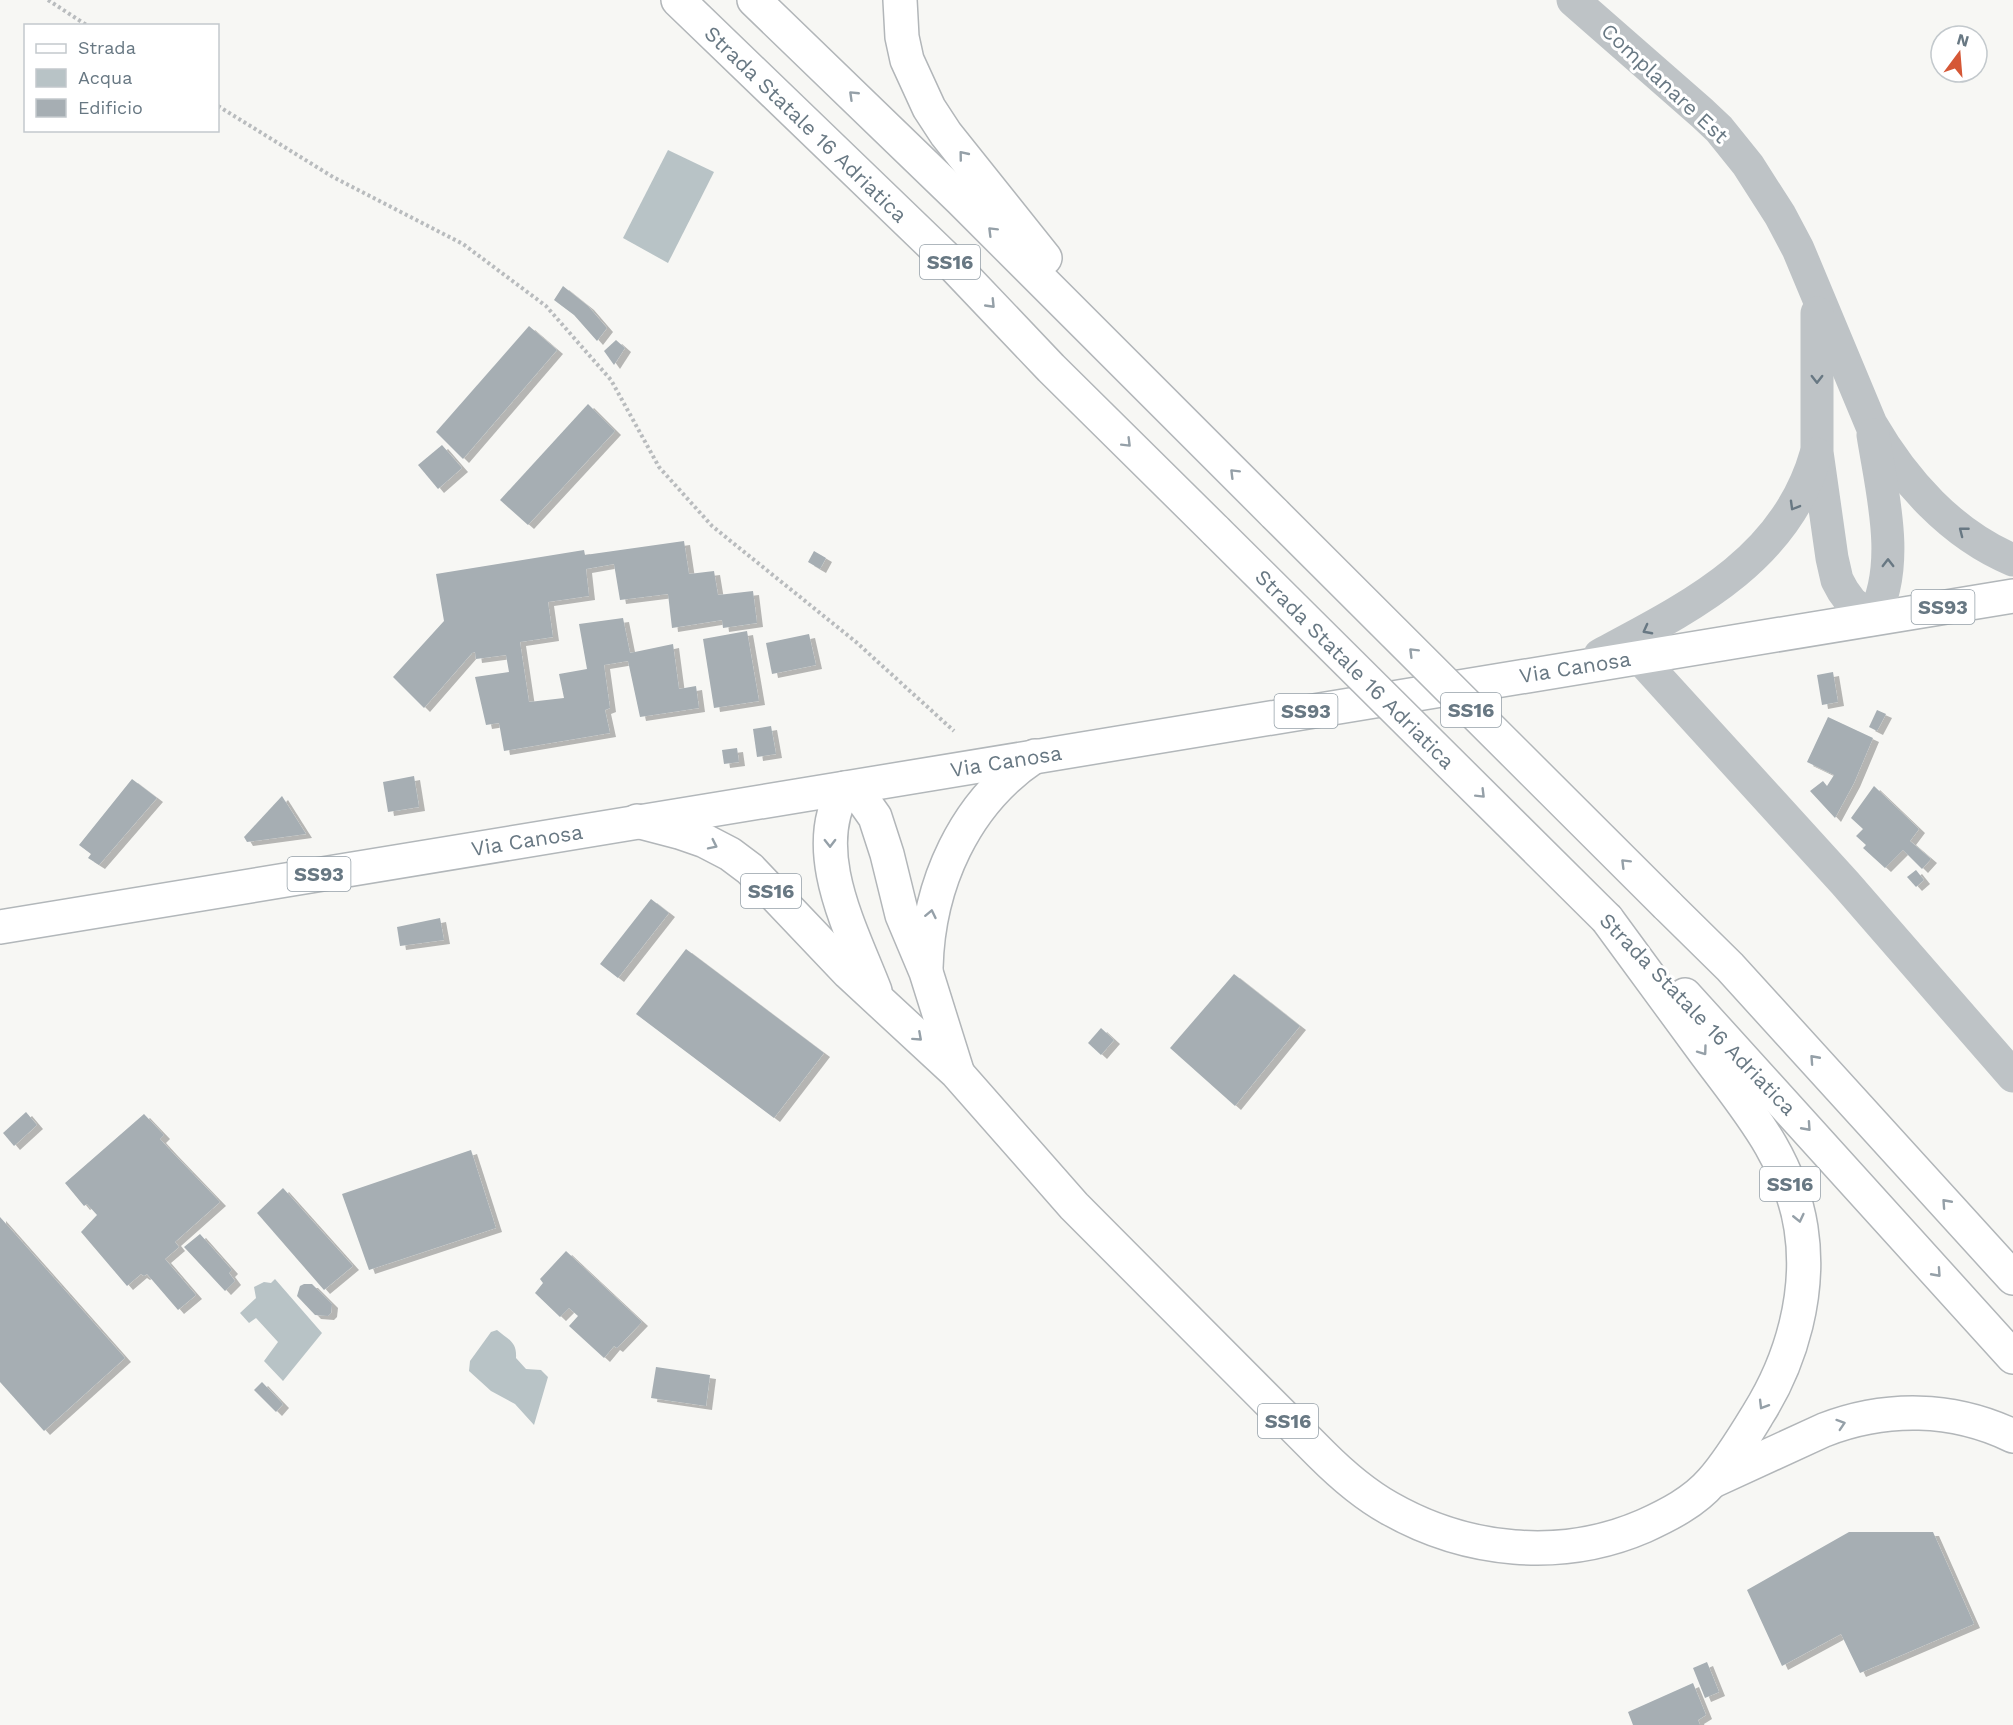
<svg xmlns="http://www.w3.org/2000/svg" width="2013" height="1725" font-family="'Work Sans',sans-serif">
  <style>
    .water { fill: #b8c3c6 }
    .building { fill: #a6aeb3; filter: url(#shadow) }
    .lines { fill: none; stroke-linecap: round; stroke-linejoin: round }
    .major-casing { stroke: #b2b7ba; stroke-width: 36 }
    .highway-casing { stroke: #b2b6b9; stroke-width: 36 }
    .path { stroke: #b9bcbe; stroke-width: 4; stroke-dasharray: 3 3; stroke-linecap: butt }
    .minor { stroke: #bec3c6; stroke-width: 33 }
    .major { stroke: #fff; stroke-width: 33 }
    .highway { stroke: #fff; stroke-width: 33 }
    .highway-bridge-casing { stroke: #b2b6b9; stroke-width: 36; stroke-linecap: butt }
    .highway-bridge { stroke: #fff; stroke-width: 33 }
    .oneway { stroke: #95a0a8 }
    .oneway2 { stroke: #687883 }
    .labels { text-anchor: middle; dominant-baseline: central; stroke-width: 6; stroke-linejoin: round; paint-order: stroke }
    .shield { fill: #fff; stroke: #95a0a8; stroke-width: 1.5 }
    .shield-label { font-size: 20px; font-weight: bold; fill: #687883 }
    .street-label { font-size: 21px; fill: #687883; stroke: #fff }
  </style>
  <defs>
    <filter id="shadow"><feDropShadow dx="6" dy="4" stdDeviation="0" flood-color="#0004"/></filter>
  </defs>
  <rect width="100%" height="100%" fill="#f7f7f4"/>
  <g class="water">
    <path d="M668,150L714,172L668,263L623,238Z"/>
    <path d="M275,1279L322,1333L283,1381L264,1361L278,1342L256,1318L249,1323L240,1313L256,1298L254,1287L264,1282L271,1283Z"/>
    <path d="M497,1330C509,1340 517,1342 516,1358L526,1369L541,1370L548,1377L534,1425L515,1404L491,1391L469,1371L470,1361L491,1332Z"/>
  </g>
  <g class="building">
    <path d="M563,286L588,306L607,328L597,341L574,315L554,300Z"/>
    <path d="M529,326L557,350L463,459L436,432Z"/>
    <path d="M616,340L625,348L614,365L604,351Z"/>
    <path d="M588,404L615,431L528,525L500,500Z"/>
    <path d="M442,445L462,468L438,489L418,465Z"/>
    <path d="M684,541L689,574L714,571L718,595L753,591L757,623L723,628L722,620L672,628L668,594L620,600L614,564L586,569L589,596L548,602L553,637L520,642L529,702L564,698L559,674L587,669L579,624L623,618L630,653L673,644L679,689L696,686L699,708L640,717L628,661L604,665L610,708L605,710L610,733L504,751L499,723L486,725L475,677L509,672L506,655L476,659L475,652L472,653L424,708L393,677L444,621L436,574L584,550L585,555Z"/>
    <path d="M814,551L826,558L820,569L808,562Z"/>
    <path d="M747,631L759,701L714,708L703,639Z"/>
    <path d="M809,634L816,665L772,674L766,643Z"/>
    <path d="M1833,672L1838,702L1822,705L1817,675Z"/>
    <path d="M1877,710L1886,714L1877,731L1869,727Z"/>
    <path d="M1828,717L1873,738L1854,783L1835,818L1810,791L1823,781L1827,786L1834,775L1807,762Z"/>
    <path d="M771,726L776,754L757,757L753,729Z"/>
    <path d="M737,748L739,762L724,764L722,750Z"/>
    <path d="M414,776L419,807L388,812L383,782Z"/>
    <path d="M132,779L157,798L99,865L88,858L91,854L79,845Z"/>
    <path d="M1874,786L1919,829L1910,841L1931,859L1922,869L1903,850L1885,868L1863,848L1866,845L1856,836L1863,829L1851,818Z"/>
    <path d="M282,796L306,834L247,842L244,837Z"/>
    <path d="M1916,870L1924,880L1916,887L1907,877Z"/>
    <path d="M651,899L669,913L618,978L600,964Z"/>
    <path d="M440,918L444,940L400,946L397,927Z"/>
    <path d="M686,949L824,1053L774,1118L636,1014Z"/>
    <path d="M1234,974L1300,1026L1235,1106L1170,1048Z"/>
    <path d="M1101,1028L1114,1040L1101,1055L1088,1043Z"/>
    <path d="M26,1112L37,1125L14,1146L3,1133Z"/>
    <path d="M144,1114L164,1135L160,1139L171,1151L220,1202L175,1242L179,1247L165,1259L196,1295L178,1310L147,1274L144,1276L141,1274L127,1286L81,1232L97,1215L87,1204L84,1206L65,1183Z"/>
    <path d="M471,1150L496,1228L369,1270L342,1194Z"/>
    <path d="M283,1188L353,1266L324,1290L257,1213Z"/>
    <path d="M0,1217L125,1358L44,1431L0,1382Z"/>
    <path d="M200,1234L232,1270L229,1273L235,1281L225,1291L184,1247Z"/>
    <path d="M566,1251L642,1322L617,1348L614,1346L604,1358L569,1326L578,1316L569,1308L560,1317L535,1293L543,1283L540,1279Z"/>
    <path d="M304,1284H312L332,1304L331,1313L328,1316L315,1315L297,1296L300,1286Z"/>
    <path d="M656,1367L710,1375L706,1406L651,1398Z"/>
    <path d="M262,1382L283,1404L276,1412L254,1390Z"/>
    <path d="M1849,1532H1933L1974,1624L1860,1673L1841,1634L1782,1666L1747,1590Z"/>
    <path d="M1707,1662L1719,1692L1705,1698L1693,1668Z"/>
    <path d="M1693,1683L1706,1715L1698,1720L1700,1725H1633L1628,1712Z"/>
  </g>
  <g class="lines">
    <defs>
      <path id="major" d="M0,927L2013,596"/>
      <g id="highway">
        <path d="M678,0L954,266L1051,368L1216,531"/>
        <path d="M754,0L961,200L1275,514"/>
        <path d="M900,0L902,37L907,60L929,108L946,134L1045,258"/>
        <path d="M637,821L679,832L705,841L730,854L750,869L849,973L957,1073L1074,1206L1321,1454C1341,1474 1364,1494 1389,1508C1466,1552 1561,1562 1644,1526C1668,1515 1694,1502 1712,1481C1729,1462 1744,1437 1758,1414C1792,1360 1811,1292 1801,1228C1790,1158 1747,1109 1706,1054C1673,1009 1640,964 1607,919"/>
        <path d="M1667,905L1730,967L2013,1278"/>
        <path d="M926,968C928,885 964,803 1035,756"/>
        <path d="M875,991C852,931 807,850 845,788L863,800L875,817L887,854L902,915L926,972L957,1071"/>
        <path d="M1685,995L2013,1357"/>
        <path d="M1713,1481L1824,1430C1886,1406 1953,1407 2013,1436"/>
      </g>
    </defs>
    <use href="#major" class="major-casing"/>
    <use href="#highway" class="highway-casing"/>
    <g class="path">
      <path d="M48,0L88,26"/>
      <path d="M218,106L333,177L463,244L546,306L611,380L659,467L712,526L856,642L954,731"/>
    </g>
    <g class="minor">
      <path d="M1573,0L1702,113L1719,129L1748,165L1780,215L1798,249L1871,424C1904,481 1951,534 2013,560"/>
      <path d="M1817,313V452L1832,558L1837,580L1843,591L1851,602L1872,619C1902,567 1882,492 1873,435"/>
      <path d="M1600,655C1690,607 1786,560 1816,454"/>
      <path d="M1638,656L1845,883L2013,1076"/>
    </g>
    <use href="#major" class="major"/>
    <use href="#highway" class="highway"/>
    <defs>
      <g id="highway-bridge">
        <path d="M1275,514L1667,905"/>
        <path d="M1216,531L1607,919"/>
      </g>
    </defs>
    <use href="#highway-bridge" class="highway-bridge-casing"/>
    <use href="#highway-bridge" class="highway-bridge"/>
  </g>
  <defs><path id="oneway-chevron" d="M-2-3.5L2.5 0L-2 3.5" fill="none" stroke-width="1.6" stroke-linecap="round" stroke-linejoin="round" transform="scale(1.5)"/></defs>
  <g class="oneway">
    <use href="#oneway-chevron" transform="translate(853 95) rotate(-136)"/>
    <use href="#oneway-chevron" transform="translate(963 155) rotate(-129)"/>
    <use href="#oneway-chevron" transform="translate(992 231) rotate(-135)"/>
    <use href="#oneway-chevron" transform="translate(991 304) rotate(46)"/>
    <use href="#oneway-chevron" transform="translate(1127 443) rotate(45)"/>
    <use href="#oneway-chevron" transform="translate(1234 473) rotate(-135)"/>
    <use href="#oneway-chevron" transform="translate(1413 652) rotate(-135)"/>
    <use href="#oneway-chevron" transform="translate(1481 794) rotate(45)"/>
    <use href="#oneway-chevron" transform="translate(830 843) rotate(89)"/>
    <use href="#oneway-chevron" transform="translate(713 845) rotate(26)"/>
    <use href="#oneway-chevron" transform="translate(1625 863) rotate(-135)"/>
    <use href="#oneway-chevron" transform="translate(931 914) rotate(-78)"/>
    <use href="#oneway-chevron" transform="translate(918 1037) rotate(42)"/>
    <use href="#oneway-chevron" transform="translate(1703 1051) rotate(54)"/>
    <use href="#oneway-chevron" transform="translate(1814 1059) rotate(-132)"/>
    <use href="#oneway-chevron" transform="translate(1807 1127) rotate(48)"/>
    <use href="#oneway-chevron" transform="translate(1946 1203) rotate(-132)"/>
    <use href="#oneway-chevron" transform="translate(1799 1218) rotate(77)"/>
    <use href="#oneway-chevron" transform="translate(1937 1273) rotate(48)"/>
    <use href="#oneway-chevron" transform="translate(1763 1405) rotate(121)"/>
    <use href="#oneway-chevron" transform="translate(1841 1424) rotate(-18)"/>
  </g>
  <g class="oneway2">
    <use href="#oneway-chevron" transform="translate(1817 379) rotate(90)"/>
    <use href="#oneway-chevron" transform="translate(1794 506) rotate(120)"/>
    <use href="#oneway-chevron" transform="translate(1963 531) rotate(-142)"/>
    <use href="#oneway-chevron" transform="translate(1888 563) rotate(-90)"/>
    <use href="#oneway-chevron" transform="translate(1647 630) rotate(152)"/>
  </g>
  <g class="labels">
    <g class="shield">
      <rect x="920" y="245" width="60" height="34" rx="4.5"/>
      <rect x="1911.5" y="590" width="63" height="34" rx="4.5"/>
      <rect x="1441" y="693" width="60" height="34" rx="4.5"/>
      <rect x="1274.5" y="694" width="63" height="34" rx="4.5"/>
      <rect x="287.5" y="857" width="63" height="34" rx="4.5"/>
      <rect x="741" y="874" width="60" height="34" rx="4.5"/>
      <rect x="1760" y="1167" width="60" height="34" rx="4.5"/>
      <rect x="1258" y="1404" width="60" height="34" rx="4.5"/>
    </g>
    <g class="shield-label">
      <text x="950" y="262">SS16</text>
      <text x="1943" y="607">SS93</text>
      <text x="1471" y="710">SS16</text>
      <text x="1306" y="711">SS93</text>
      <text x="319" y="874">SS93</text>
      <text x="771" y="891">SS16</text>
      <text x="1790" y="1184">SS16</text>
      <text x="1288" y="1421">SS16</text>
    </g>
    <g class="street-label">
      <text transform="translate(1665 83) rotate(43)">Complanare Est</text>
      <text transform="translate(806 124) rotate(44)">Strada Statale 16 Adriatica</text>
      <text transform="translate(1575 667) rotate(-9)">Via Canosa</text>
      <text transform="translate(1355 669) rotate(45)">Strada Statale 16 Adriatica</text>
      <text transform="translate(1006 761) rotate(-9)">Via Canosa</text>
      <text transform="translate(527 840) rotate(-9)">Via Canosa</text>
      <text transform="translate(1698 1014) rotate(46)">Strada Statale 16 Adriatica</text>
    </g>
  </g>
  <rect x="24" y="24" width="195" height="108" fill="#ffffff" stroke="#c3c9cd" stroke-width="1.5"/>
  <rect x="36" y="44" width="30" height="9" fill="#ffffff" stroke="#c3c9cd" stroke-width="1.5"/>
  <text x="78" y="54" font-size="18" fill="#687883">Strada</text>
  <rect x="36" y="69" width="30" height="18" fill="#b8c3c6" stroke="#c3c9cd" stroke-width="1.5"/>
  <text x="78" y="84" font-size="18" fill="#687883">Acqua</text>
  <rect x="36" y="99" width="30" height="18" fill="#a6aeb3" stroke="#c3c9cd" stroke-width="1.5"/>
  <text x="78" y="114" font-size="18" fill="#687883">Edificio</text>
  <g transform="translate(1959 54) rotate(16)"><circle r="28" fill="#ffffff" stroke="#c3c9cd" stroke-width="1.5"/>
  <path d="M0-4.5L10 22L0 15L-10 22Z" fill="#d55736"/>
  <text y="-9" font-size="16" font-weight="bold" text-anchor="middle" fill="#687883">N</text>
  </g>
</svg>
